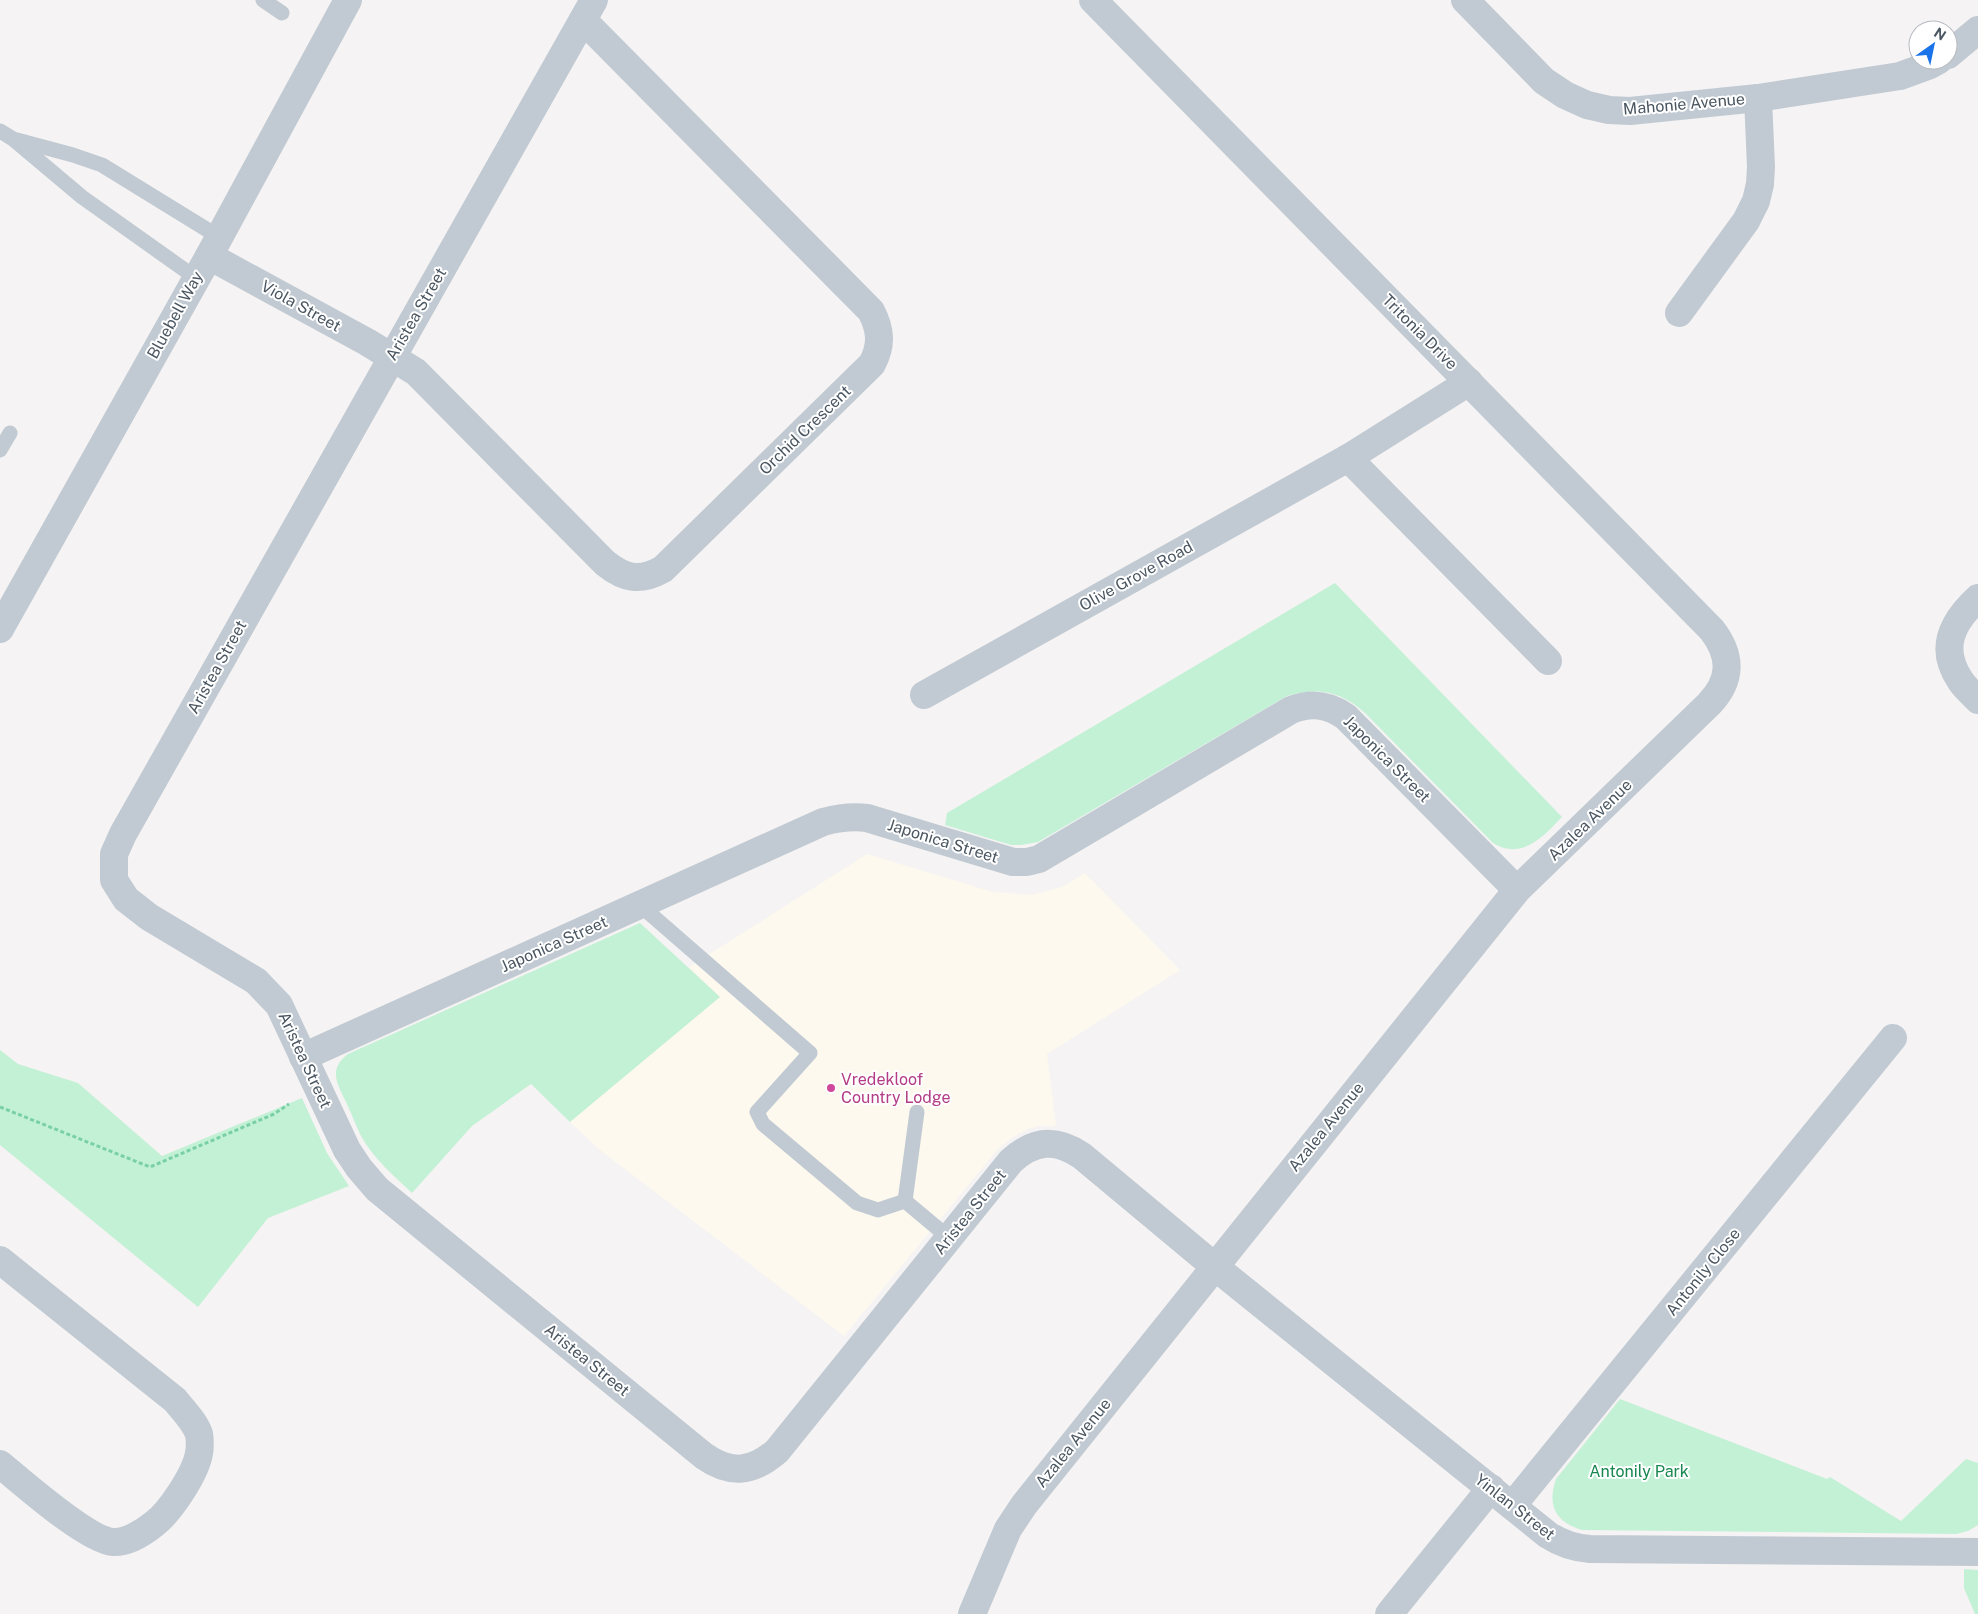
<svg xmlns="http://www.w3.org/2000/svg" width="1978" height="1614" font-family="'Public Sans',sans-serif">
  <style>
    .commercial { fill: #fdf9ef }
    .green { fill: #c3f1d5 }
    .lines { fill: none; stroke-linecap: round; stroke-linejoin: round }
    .path { stroke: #7ad0a6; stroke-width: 3; stroke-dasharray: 4 2.5; stroke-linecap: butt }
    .lane { stroke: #c1cad2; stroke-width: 15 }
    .street { stroke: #c1cad2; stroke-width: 28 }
    .hotel-dot { fill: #d1479c; stroke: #fff; stroke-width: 2 }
    .labels { text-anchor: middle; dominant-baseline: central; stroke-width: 4; stroke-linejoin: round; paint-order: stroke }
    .street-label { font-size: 16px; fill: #4a5661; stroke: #fff }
    .hotel-label { font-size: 16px; fill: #b23c85; stroke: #fff; text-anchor: start }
    .park-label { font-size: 16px; fill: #17864f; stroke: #fff }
  </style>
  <rect width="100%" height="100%" fill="#f5f3f3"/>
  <path class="commercial" d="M867,854L993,892L1031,895L1062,887L1085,873L1180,970L1047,1054L1056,1126H1040L1028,1129L1011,1138L997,1150L844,1336L600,1150L570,1122L720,997L689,967Z"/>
  <g class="green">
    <path d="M1335,583L1562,817C1544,836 1521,861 1493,843L1365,713C1340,691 1320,687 1287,696L1038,842L1021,845H1011L945,825L947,813Z"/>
    <path d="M640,923L720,997L570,1122L531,1084L472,1126L412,1193C394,1176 373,1158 361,1136C356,1126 352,1115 347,1104C338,1085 327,1070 348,1054Z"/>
    <path d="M0,1050L18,1064L78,1083L162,1156L302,1098L327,1153L349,1186L268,1218L198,1307L0,1145Z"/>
    <path d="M1620,1399L1827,1479L1830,1477L1901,1521L1966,1459L1978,1463V1525L1968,1531L1956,1534L1582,1530C1555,1522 1547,1505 1556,1479Z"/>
    <path d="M1964,1569L1978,1570V1614H1975L1964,1588Z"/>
  </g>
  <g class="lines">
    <path class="path" d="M0,1107L150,1167L274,1114L289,1104"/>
    <g class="lane">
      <path d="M263,0L282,13"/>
      <path d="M0,131L13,139L82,197L196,278"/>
      <path d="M17,140L73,155L102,165L219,237"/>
      <path d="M0,450L10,433"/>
      <path d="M640,905L810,1053L757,1112L763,1124L857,1203L878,1210L905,1201L948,1237"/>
      <path d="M905,1201L917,1112"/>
    </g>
    <g class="street">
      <path d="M594,0L123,834L114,854V880L126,899L149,917L256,981L279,1005L347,1150L359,1168L377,1189L704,1456C731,1475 753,1472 777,1451L1011,1161C1034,1140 1056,1138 1082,1156L1214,1266L1548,1535C1562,1544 1574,1548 1590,1549L1978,1552"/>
      <path d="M1465,0L1544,81L1565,95L1587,105L1609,110L1630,111L1758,98L1900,76L1930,65L1939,60"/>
      <path d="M1948,55L1978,30"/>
      <path d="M209,256L367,342L416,372L605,563C625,579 640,582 663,569L872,364C882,345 881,330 871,311L583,20"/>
      <path d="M1679,313L1746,221L1756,201L1760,184L1761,167L1758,98"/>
      <path d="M1348,458L1548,661"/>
      <path d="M1978,598C1953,621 1938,647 1960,680C1964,687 1972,693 1978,700"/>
      <path d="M0,629L209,256L348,0"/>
      <path d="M924,695L1348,458L1469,382"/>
      <path d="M303,1057L823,822C838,818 851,816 867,818L1013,862H1027L1039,859L1291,710C1311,702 1328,704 1346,717L1517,890"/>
      <path d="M0,1260L175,1400C183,1410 195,1422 199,1434C200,1439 200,1449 199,1453C196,1473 170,1512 154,1524C144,1532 127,1543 113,1542C87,1540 22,1482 0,1464"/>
      <path d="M1512,1506L1893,1038"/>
      <path d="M972,1614L1008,1529L1024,1505L1517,890L1709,704C1732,680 1732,656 1712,630L1093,0"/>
      <path d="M1389,1614L1491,1488"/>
    </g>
  </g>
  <circle class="hotel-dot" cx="831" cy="1088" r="5"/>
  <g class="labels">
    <g class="street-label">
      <text transform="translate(1684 104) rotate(-5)">Mahonie Avenue</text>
      <text transform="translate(301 306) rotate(29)">Viola Street</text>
      <text transform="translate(416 314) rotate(-60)">Aristea Street</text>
      <text transform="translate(175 315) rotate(-61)">Bluebell Way</text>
      <text transform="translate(1420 332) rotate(45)">Tritonia Drive</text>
      <text transform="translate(805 430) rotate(-44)">Orchid Crescent</text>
      <text transform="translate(1136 576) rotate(-29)">Olive Grove Road</text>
      <text transform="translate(217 667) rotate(-61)">Aristea Street</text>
      <text transform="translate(1387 759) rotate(45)">Japonica Street</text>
      <text transform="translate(1590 820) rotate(-44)">Azalea Avenue</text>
      <text transform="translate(943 841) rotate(17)">Japonica Street</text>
      <text transform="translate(554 944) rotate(-24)">Japonica Street</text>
      <text transform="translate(305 1060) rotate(65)">Aristea Street</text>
      <text transform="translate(1326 1127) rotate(-51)">Azalea Avenue</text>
      <text transform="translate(970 1212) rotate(-51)">Aristea Street</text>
      <text transform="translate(1703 1272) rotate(-51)">Antonily Close</text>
      <text transform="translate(587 1360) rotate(39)">Aristea Street</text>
      <text transform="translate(1073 1443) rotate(-51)">Azalea Avenue</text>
      <text transform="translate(1515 1507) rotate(38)">Yinlan Street</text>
    </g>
    <g class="hotel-label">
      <text x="841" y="1079">Vredekloof<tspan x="841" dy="18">Country Lodge</tspan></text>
    </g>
    <g class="park-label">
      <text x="1639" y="1471">Antonily Park</text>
    </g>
  </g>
  <g transform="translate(1933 45) rotate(33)"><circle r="24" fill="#ffffff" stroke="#b7bbc0"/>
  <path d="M0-4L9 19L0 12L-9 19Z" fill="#1a73e8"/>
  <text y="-8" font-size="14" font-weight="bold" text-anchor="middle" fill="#4a5661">N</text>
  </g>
</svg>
